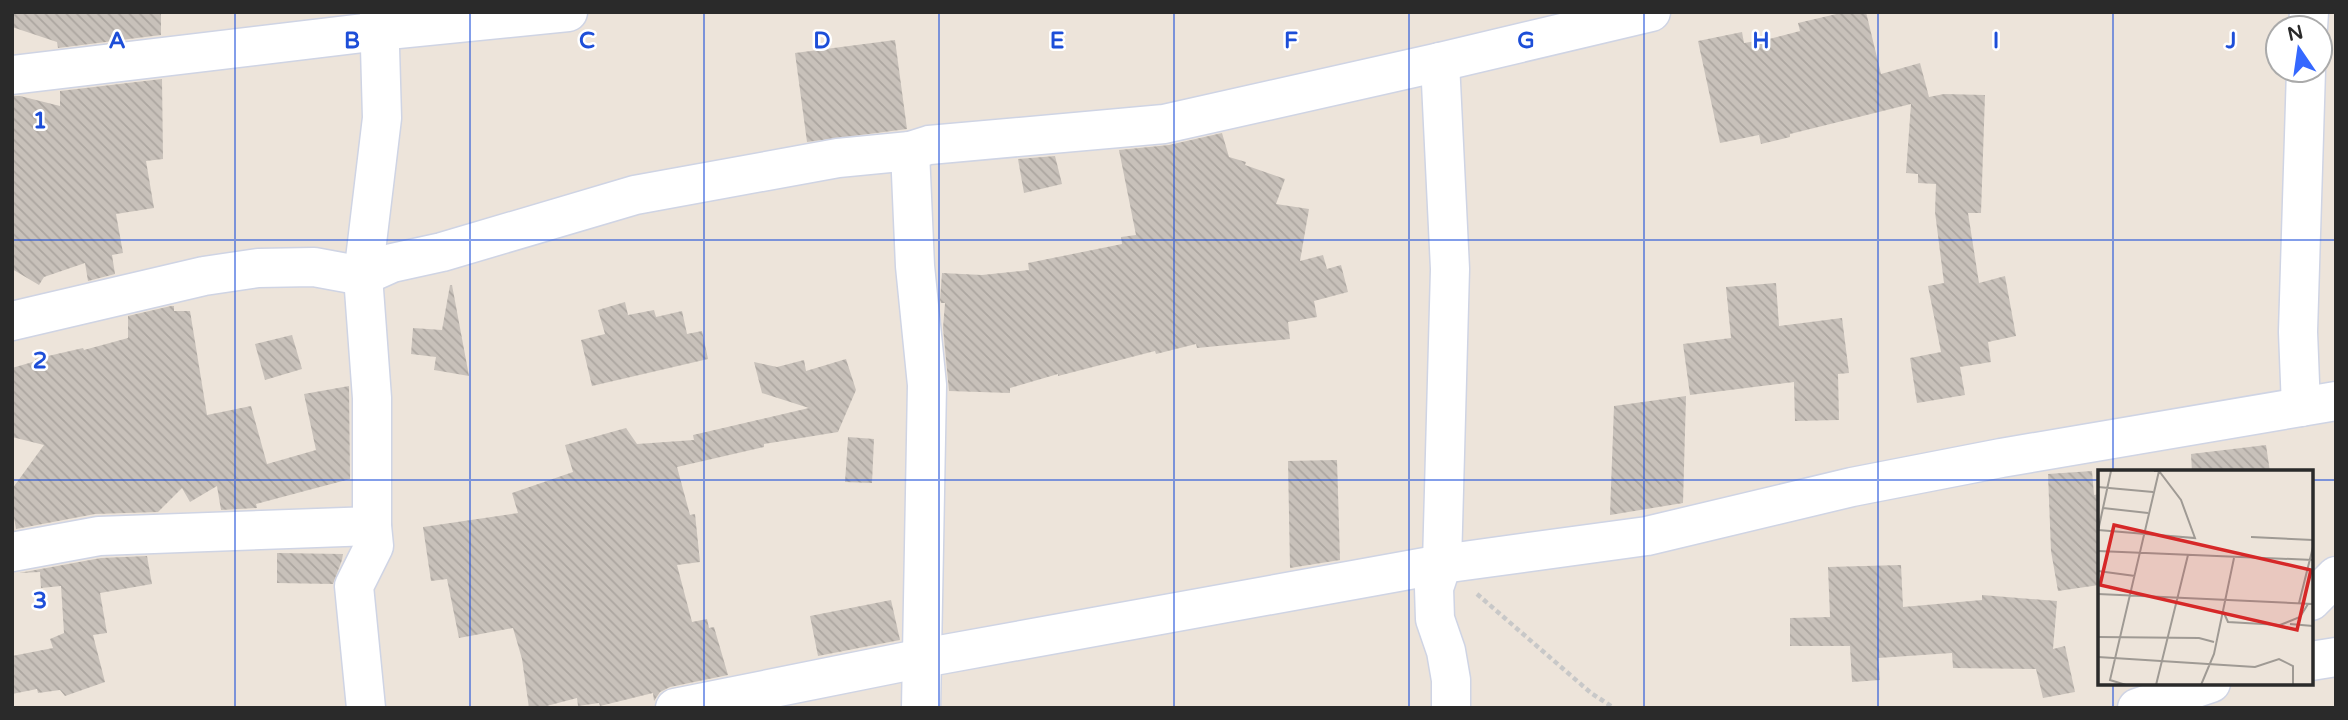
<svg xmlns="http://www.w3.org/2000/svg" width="2348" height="720" font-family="'Varela Round',sans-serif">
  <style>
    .building { fill: url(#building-back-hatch) }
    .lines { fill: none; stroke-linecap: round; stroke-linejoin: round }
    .minor-casing { stroke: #cfd4e4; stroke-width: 41 }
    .path { stroke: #c8c8c8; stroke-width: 4.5; stroke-dasharray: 5 3.5; stroke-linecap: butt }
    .minor { stroke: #fff; stroke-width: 38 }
    .grid { fill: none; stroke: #1d4ed8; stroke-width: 2; stroke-opacity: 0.55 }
    .inset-road { fill: none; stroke: #9f9a94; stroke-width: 2 }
    .view { fill: #d62828; fill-opacity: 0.15; stroke: #d62828; stroke-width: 3.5 }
    .inset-edge { fill: none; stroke: #2a2a2a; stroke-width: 3.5 }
    .grid-label { font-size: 23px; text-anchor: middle; font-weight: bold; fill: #1d4ed8; stroke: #fff; stroke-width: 5; stroke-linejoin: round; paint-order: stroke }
  </style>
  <defs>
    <pattern id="building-back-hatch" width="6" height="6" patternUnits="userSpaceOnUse" patternTransform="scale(1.75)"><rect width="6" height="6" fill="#c8c1ba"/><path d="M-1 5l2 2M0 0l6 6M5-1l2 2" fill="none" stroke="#aca6a0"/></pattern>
  </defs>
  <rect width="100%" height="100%" fill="#ede4da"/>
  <g class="building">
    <path d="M12,12H161V35L58,48L57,42L12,27Z"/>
    <path d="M1845,12H1866L1881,74L1920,63L1929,97L1944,94L1985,95L1981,213H1968L1979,283L2005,276L2016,336L1988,342L1991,362L1960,367L1965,395L1917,403L1910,358L1941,352L1928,286L1944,283L1935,212L1936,184L1918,183V174L1906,173L1911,104L1790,134V137L1761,144L1759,135L1720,143L1698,41L1742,32L1744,43L1769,39L1800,31L1798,23Z"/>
    <path d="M895,40L907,129L807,142L795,53Z"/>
    <path d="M162,79L163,159L146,161L154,208L116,214L123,253L112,255L115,274L88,281L85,263L44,277L39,285L12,269V96H20L60,106V91Z"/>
    <path d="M1222,133L1229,157L1246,162L1245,165L1285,179L1276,204L1309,209L1300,261L1323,255L1327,269L1341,265L1348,292L1314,301L1317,317L1288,322L1290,339L1197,348L1196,344L1156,354L1155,351L1058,376V374L1010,388V393L949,391L943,328L945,303H941L940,300L942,273L982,275L1029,270L1028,263L1122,244L1121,237L1136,235L1119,150L1169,145Z"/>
    <path d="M1055,156L1062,184L1024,193L1018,159Z"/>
    <path d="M1776,283L1779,326L1842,318L1849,373L1838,374L1839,420L1795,421L1794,382L1690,395L1683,344L1731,338L1726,287Z"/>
    <path d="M450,285H452L469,376L434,370L436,357L411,354L413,328L442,330Z"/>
    <path d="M625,302L628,315L654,310L656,317L682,311L687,334L702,331L708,359L592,386L581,340L605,334L598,310Z"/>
    <path d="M171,306H174V311H190L207,415L251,406L267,464L316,450L304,394L349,386L350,479L256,504L257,508L221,510L217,486L190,502L182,488L158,512L95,514L16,529L12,506V489L44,445L12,437V368L36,361L35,359L83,348L84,350L128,338V316Z"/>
    <path d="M292,335L302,369L265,380L255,344Z"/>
    <path d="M846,359L856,390L838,432L764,444V447L677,467L690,515L695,514L700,562L677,565L692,622L707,619L709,628L714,627L728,675L670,687L660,692L654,701L653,693L600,706L599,703L578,706L577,698L539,708H529L522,659L513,628L459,638L447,579L431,581L423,527L518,513L512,493L573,472L565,445L626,428L637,444L694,440L693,435L809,408L762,393L754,362L777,367L804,360L806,371Z"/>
    <path d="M1686,396L1683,503L1610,515L1614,406Z"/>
    <path d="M848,437L874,439L872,483L845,482Z"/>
    <path d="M2266,445L2270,472H2192L2191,454Z"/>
    <path d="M1337,460L1340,560L1290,568L1288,461Z"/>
    <path d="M2092,471L2094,495L2099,494V585L2058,591L2051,551L2048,474Z"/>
    <path d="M277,553L343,554L342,560L333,584L277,583Z"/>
    <path d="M147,556L152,584L100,593L107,633L93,635L105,682L65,696L60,690L38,693L37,689L12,694V656L53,648L50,639L64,633L61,586L41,588L40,572L19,573L101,558Z"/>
    <path d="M1901,565L1903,607L1982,600V595L2057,601L2053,649L2065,646L2075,692L2043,698L2036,669L1953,668L1952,653L1878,658L1880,680L1852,682L1850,646H1790V618L1830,617L1828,567Z"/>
    <path d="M891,600L900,640L818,656L810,616Z"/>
  </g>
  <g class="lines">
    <defs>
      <g id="minor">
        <path d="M2308,28L2309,12"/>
        <path d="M1440,62L1450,269L1442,564L1434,588L1435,619L1446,651L1451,680V708"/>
        <path d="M12,75L380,31L568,12"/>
        <path d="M910,151L915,266L927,385L921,708"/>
        <path d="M12,321L204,276L258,268L314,267L363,276L392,263L442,252L635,195L838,158L910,151L929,145L1164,124L1440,62L1651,12"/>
        <path d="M2301,407L2298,332L2306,70"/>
        <path d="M12,552L99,536L372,526"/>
        <path d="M2311,601L2336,576"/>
        <path d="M2311,661L2336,657"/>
        <path d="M366,708L354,586L374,546L372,526V398L363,276L382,118L379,12"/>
        <path d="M675,708L923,658L1442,564L1647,536L1852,487L2001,458L2336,401"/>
        <path d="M2137,708L2211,683"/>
      </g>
    </defs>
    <use href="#minor" class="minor-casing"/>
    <path class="path" d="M1477,594L1591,693L1614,708"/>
    <use href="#minor" class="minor"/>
  </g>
  <path class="grid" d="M235,12V708M470,12V708M704,12V708M939,12V708M1174,12V708M1409,12V708M1644,12V708M1878,12V708M2113,12V472M12,240H2336M12,480H2100M2311,480H2336M2113,683V708"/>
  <g transform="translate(2098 470)">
    <rect width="215" height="215" fill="#ede4da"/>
    <path class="inset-road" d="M0,17L55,22M5,38L50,43M0,60L97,68L83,30L61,1H56M0,61L13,1M153,67L215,70M0,81L215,90M0,101L37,106M0,124L215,134M201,133L215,77M125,141L130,152L182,155L202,147L210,134M192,154L215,156M0,167L101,168L116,172M0,187L157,197L181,189L195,196V215M28,215L12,210L61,1M58,215L90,85M103,215L116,184L136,88M110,215H133"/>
    <path class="view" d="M16,55L213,100L199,160L2,115Z"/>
    <rect width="215" height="215" class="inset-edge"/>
  </g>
  <g class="grid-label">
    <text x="117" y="48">A</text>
    <text x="352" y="48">B</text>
    <text x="587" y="48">C</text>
    <text x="822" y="48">D</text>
    <text x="1057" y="48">E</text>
    <text x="1291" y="48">F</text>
    <text x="1526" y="48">G</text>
    <text x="1761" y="48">H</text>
    <text x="1996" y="48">I</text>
    <text x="2231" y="48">J</text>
    <text x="40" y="128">1</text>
    <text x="40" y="368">2</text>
    <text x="40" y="608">3</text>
  </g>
  <rect width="2348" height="720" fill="none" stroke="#2a2a2a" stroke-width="28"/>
  <g transform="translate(2299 49) rotate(347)"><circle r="33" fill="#ffffff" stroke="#aaaaaa" stroke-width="2"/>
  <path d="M0-5L12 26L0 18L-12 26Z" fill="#3568ff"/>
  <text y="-10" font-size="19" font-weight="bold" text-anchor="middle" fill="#2a2a2a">N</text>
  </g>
</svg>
